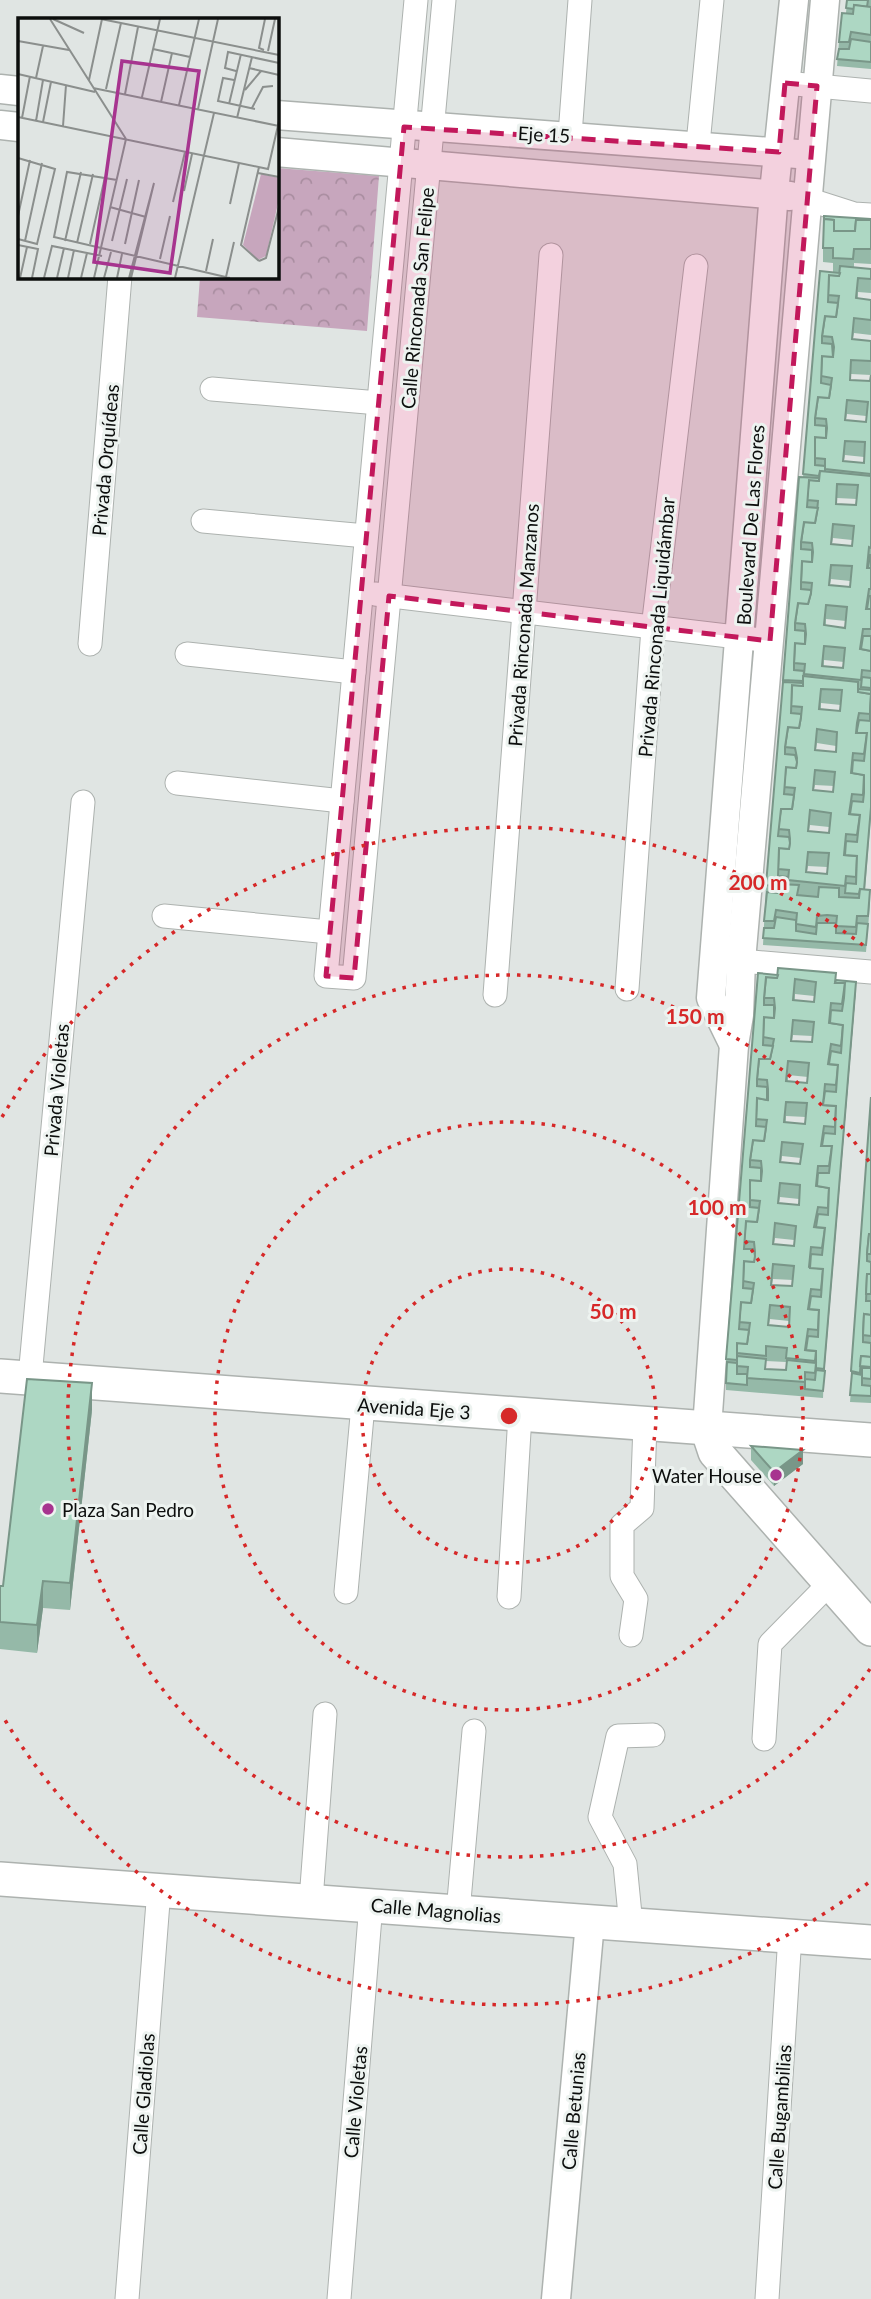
<svg xmlns="http://www.w3.org/2000/svg" width="871" height="2299" font-family="Lato,sans-serif">
  <style>
    .park { fill: url(#park-crowns) }
    .lines { fill: none; stroke-linecap: round; stroke-linejoin: round }
    .minor-casing { stroke: #adb2af; stroke-width: 25 }
    .tertiary-casing { stroke: #adb2af; stroke-width: 31 }
    .secondary-casing { stroke: #adb2af; stroke-width: 36 }
    .minor { stroke: #fff; stroke-width: 23 }
    .tertiary { stroke: #fff; stroke-width: 28 }
    .secondary { stroke: #fff; stroke-width: 33 }
    .wall { fill: #95b9a8; fill-rule: evenodd }
    .shaded-wall { fill: #799688 }
    .building { fill: #add7c3; stroke: #799688; stroke-width: 2; fill-rule: evenodd }
    .marked { fill: #c2185b; fill-opacity: 0.2; stroke: #c2185b; stroke-width: 5; stroke-dasharray: 14 9; stroke-linejoin: round }
    .ring { fill: none; stroke: #d62828; stroke-width: 3.5; stroke-dasharray: 3.5 7 }
    .poi-dot { fill: #a7348f; stroke: #edf3f0; stroke-width: 2.5 }
    .labels { text-anchor: middle; dominant-baseline: central; stroke-width: 6; stroke-linejoin: round; paint-order: stroke }
    .street-label { font-size: 19px; fill: #0c0e0d; stroke: #edf3f0 }
    .poi-label { font-size: 19px; fill: #0c0e0d; stroke: #edf3f0; text-anchor: end }
    .inset-road { fill: none; stroke: #8b8f8d; stroke-width: 2 }
    .view { fill: #a7348f; fill-opacity: 0.15; stroke: #a7348f; stroke-width: 3.5 }
    .inset-edge { fill: none; stroke: #0c0e0d; stroke-width: 3.5 }
    .centre { fill: #d62828; stroke: #edf3f0; stroke-width: 3.5 }
    .ring-label { font-size: 21px; text-anchor: middle; font-weight: bold; fill: #d62828; stroke: #edf3f0; stroke-width: 6; stroke-linejoin: round; paint-order: stroke }
  </style>
  <defs>
    <pattern id="park-crowns" width="20" height="18" patternUnits="userSpaceOnUse" patternTransform="scale(1.75)"><rect width="20" height="18" fill="#c7a6bd"/><path d="M2 6a3 3 0 1 1 6 0M12 15a3 3 0 1 1 6 0" fill="none" stroke="#aa8ea1"/></pattern>
  </defs>
  <rect width="100%" height="100%" fill="#e0e5e3"/>
  <path class="park" d="M277,168L379,176L367,331L197,317L200,277L276,276Z"/>
  <g class="lines">
    <defs>
      <g id="minor">
        <path d="M416,0L326,976L354,978L444,0"/>
        <path d="M785,83L871,91"/>
        <path d="M570,135L580,0"/>
        <path d="M698,144L712,0"/>
        <path d="M807,199L854,214L871,215"/>
        <path d="M212,389L379,403"/>
        <path d="M203,521L366,536"/>
        <path d="M375,594L770,641"/>
        <path d="M90,644L120,276"/>
        <path d="M187,654L354,672"/>
        <path d="M177,783L342,801"/>
        <path d="M164,916L329,932"/>
        <path d="M741,961L871,972"/>
        <path d="M627,989L653,628L696,266"/>
        <path d="M495,995L551,255"/>
        <path d="M30,1377L83,802"/>
        <path d="M346,1592L363,1405"/>
        <path d="M509,1597L520,1415"/>
        <path d="M631,1635L636,1599L622,1576V1525L642,1508L645,1424"/>
        <path d="M764,1739L770,1644L830,1583"/>
        <path d="M311,1900L325,1714"/>
        <path d="M458,1912L474,1731"/>
        <path d="M631,1925L625,1864L600,1817L618,1736L653,1735"/>
        <path d="M127,2299L159,1889"/>
        <path d="M339,2299L371,1904"/>
        <path d="M767,2299L790,1935"/>
      </g>
      <g id="tertiary">
        <path d="M0,89L19,91"/>
        <path d="M276,115L798,154"/>
        <path d="M0,125L19,127"/>
        <path d="M276,152L790,196"/>
        <path d="M734,1045L711,998L774,192L794,0"/>
        <path d="M707,1428L734,1045L739,1015L741,961L825,0"/>
        <path d="M556,2299L590,1922"/>
      </g>
      <g id="secondary">
        <path d="M0,1376L871,1440"/>
        <path d="M707,1428L715,1452L871,1629"/>
        <path d="M0,1879L871,1942"/>
      </g>
    </defs>
    <use href="#minor" class="minor-casing"/>
    <use href="#tertiary" class="tertiary-casing"/>
    <use href="#secondary" class="secondary-casing"/>
    <use href="#minor" class="minor"/>
    <use href="#tertiary" class="tertiary"/>
    <use href="#secondary" class="secondary"/>
  </g>
  <g class="wall">
    <path d="M847,0H871V69L837,66L839,42L846,13Z"/>
    <path d="M871,219V264L854,263V267L871,269V293L858,292V298L871,300V335L854,333L853,339L871,341V815L865,890L870,904L866,952L763,945L766,885L783,680L803,477L820,271L833,272V263L823,262V248ZM851,374L871,375L870,381L851,380ZM847,414L866,416V422L846,420ZM845,455L864,457V463L844,461ZM837,498L857,499L856,505L837,504ZM833,538L852,540V546L832,544ZM831,579L850,581V587L830,585ZM826,619L846,621L845,628L826,625ZM824,660L844,662L843,668L824,666ZM821,703L841,705L840,711L821,709ZM817,743L836,746V752L816,750ZM815,785L834,786L833,792L814,790ZM810,825L829,827V833L809,831ZM808,866L827,867V874L807,872Z"/>
    <path d="M758,973L836,980L856,989L824,1371L823,1398L726,1390V1359ZM795,994L814,996V1002L795,1000ZM793,1035L812,1036V1042L792,1041ZM788,1075L808,1077L807,1083L788,1081ZM786,1116L806,1117L805,1124L786,1122ZM782,1156L801,1158L800,1164L781,1163ZM780,1197L799,1199V1205L779,1203ZM775,1238L794,1240V1246L774,1244ZM773,1279L793,1280L792,1286L772,1285ZM770,1319L789,1321V1327L769,1325ZM766,1361L786,1362V1370L766,1369Z"/>
    <path d="M871,1097V1403L850,1402L852,1379H851V1371Z"/>
    <path d="M92,1410L70,1610L43,1608L37,1653L0,1649V1586H3Z"/>
    <path d="M751,1446L803,1464L774,1486L751,1460Z"/>
  </g>
  <g class="shaded-wall">
    <path d="M856,982V989L824,1376V1369Z"/>
    <path d="M92,1383V1410L70,1610V1583Z"/>
    <path d="M803,1450V1464L774,1486V1472Z"/>
    <path d="M43,1581V1608L37,1653V1625Z"/>
  </g>
  <g class="building">
    <path d="M847,0H868L867,7L854,5V9L846,8Z"/>
    <path d="M854,5L871,7V35L851,32L849,42H839L842,13L853,14Z"/>
    <path d="M851,39L871,42V62L837,59L839,49H849Z"/>
    <path d="M824,216L871,219V220H856L855,231H834V220L824,219Z"/>
    <path d="M824,219L834,220V231H855L856,220H871V249H854L853,259L833,258V248H823Z"/>
    <path d="M840,266L871,269V279L858,278L856,298L871,300V320L854,318L852,339L871,341V361L851,360L850,380L870,381L871,375V474L825,469V459L815,458V437L826,438L827,428L826,419L815,418L818,397L829,398L832,378L821,376L822,356L833,357L834,347L832,337L822,336L825,316L836,317L839,296L828,295L829,275L839,276ZM847,400L868,402L866,422L845,420ZM845,441L865,442L864,463L843,461Z"/>
    <path d="M820,271L840,273L839,276L829,275L828,302L838,303L836,317L825,316L822,336V343L832,344L833,357L822,356L821,383L831,385L829,398L818,397L815,418V425L826,426V438L815,437V465L825,466V472L820,471L819,476L803,474Z"/>
    <path d="M820,471L871,476V548L869,547L867,568H871V589H869L866,609H871V629H863L860,649L871,651V671L862,670L861,680L804,674L805,664L794,663L795,643L805,644L806,634L805,624L795,623L798,603L808,604L811,593L812,583L801,582L802,561L812,562L813,552L812,543L801,542L804,522L815,523L817,512L818,501L807,500L809,480L819,481ZM837,484L858,485L856,505L836,504ZM833,524L854,526L852,546L831,544ZM831,565L852,566L850,587L829,585ZM826,605L847,607L845,628L824,625ZM824,646L845,648L843,668L822,666Z"/>
    <path d="M799,477L819,478V481L809,480L807,507L818,508L817,512L815,523L804,522L801,542V549L812,550V562L802,561L801,582V589L811,590V593L808,604L798,603L795,623V630L805,631V644L795,643L794,663V670L804,671L803,681L783,680Z"/>
    <path d="M870,555H871V568H868Z"/>
    <path d="M869,596H871V609H867Z"/>
    <path d="M863,636H871V651L861,649Z"/>
    <path d="M803,676L858,682V692L871,694L870,714L859,713L857,723L856,733H867L864,754L853,753L851,773L864,775L863,795L852,794L849,814L860,815L857,835L846,834L844,855L857,856L856,877L846,876L845,886L788,880L789,870L778,869L779,848L789,849L790,839L789,830L778,829L781,809H792L795,788L784,787L786,767L796,768L797,758L795,748L785,747L788,727L799,728L801,717L802,707L791,706L792,685L803,686ZM821,689L842,690L840,711L819,709ZM817,729L837,732L836,752L815,750ZM815,770L835,772L833,792L813,790ZM810,810L831,813L829,833L808,831ZM808,852L829,853L827,874L806,872Z"/>
    <path d="M862,677L871,678V688L861,687Z"/>
    <path d="M783,682L803,683V686L792,685L791,713L801,714V717L799,728L788,727L785,747V754L795,755L797,762L796,768L786,767L784,794L794,795L792,809H781L778,836L789,837L790,843L789,849L779,848L778,876L788,877V885L778,884V886L766,885Z"/>
    <path d="M858,689L871,690V807L864,890L860,889L859,894L845,893L846,883L856,884L857,856L845,855L846,841L857,842L860,815L850,814L852,801L863,802L864,793V775L852,773L853,760L864,761L867,733H857V730L859,720L870,721V711L871,694L858,692Z"/>
    <path d="M778,884L799,885L797,895L818,897L819,887L839,888V897L859,898L860,889L870,890L868,916H857L856,927L836,926L837,916L827,915L817,916L816,927L796,924L797,913L776,910L774,921H764L767,892L777,893Z"/>
    <path d="M776,917L796,920V931L816,934L817,923H836V933L856,934L857,923L868,924L866,945L763,938L764,928H774Z"/>
    <path d="M778,968L836,973L835,983H845L842,1004L831,1003L829,1023L843,1025L841,1046L831,1044L828,1064L838,1065L836,1085L825,1084L823,1105L836,1106L835,1127L824,1126L821,1146H832L829,1166H818L816,1186L829,1188L828,1208L818,1207L814,1227L825,1228L822,1248L811,1247L809,1267L823,1269L821,1290L811,1289L808,1309L819,1310L818,1330L808,1329L805,1350L816,1351L815,1361L786,1358L787,1348L766,1346V1356L737,1353V1343L747,1344L750,1323L739,1322L741,1302L751,1303L754,1283L743,1281L744,1261L754,1262L755,1252L754,1242L744,1241L746,1221L757,1222L760,1201L750,1200V1180L761,1181L762,1171L761,1161L750,1160L753,1140L764,1141L767,1120L756,1119L757,1098L768,1100V1089L767,1080L757,1079L759,1059H770L774,1039L763,1037L764,1017L774,1018L775,1008L774,998H764L766,977L777,978ZM795,979L816,982L814,1002L793,1000ZM793,1020L814,1022L812,1042L791,1041ZM788,1061L809,1063L807,1083L786,1081ZM786,1102L807,1103L805,1124L784,1122ZM782,1142L803,1144L800,1164L780,1162ZM780,1183L800,1185L799,1205L778,1203ZM775,1223L796,1226L794,1246L773,1244ZM773,1264L794,1266L792,1286L771,1285ZM770,1305L790,1307L789,1327L768,1325Z"/>
    <path d="M758,973L778,975L777,978L766,977L764,998V1005H774V1018L764,1017L763,1045L773,1046L770,1059H759L757,1079V1086L767,1087V1100L757,1098L756,1126L766,1127L764,1141L753,1140L750,1160V1167L761,1168V1181L750,1180V1207L759,1208L757,1222L746,1221L744,1249H754L755,1256L754,1262L744,1261L743,1288L753,1289L751,1303L741,1302L739,1329L749,1330L747,1344L737,1343V1360L726,1359Z"/>
    <path d="M836,980L856,982L824,1369L816,1368V1351L806,1350L808,1336L818,1337L819,1310L809,1309L811,1296L821,1297L823,1269L810,1268L811,1254L822,1255L825,1228L816,1227L818,1214L828,1215L829,1188L817,1186L818,1173H829L832,1146H822L824,1133L835,1134L836,1106L823,1105L825,1091L836,1092L838,1065L829,1064L831,1051L841,1053L843,1025L830,1023L831,1010L842,1011L844,998L845,983H835Z"/>
    <path d="M871,1097V1234H869L867,1254V1261L871,1262V1274H867L866,1301H871V1315L864,1314L863,1335V1342L871,1343V1357L861,1356L860,1373L851,1371Z"/>
    <path d="M869,1234H871V1254H867Z"/>
    <path d="M867,1274H871V1294H866Z"/>
    <path d="M864,1314L871,1315V1336L863,1335Z"/>
    <path d="M737,1356L766,1359L765,1369L786,1370L787,1360L816,1363L815,1373L805,1372V1382L747,1378L748,1367L737,1366Z"/>
    <path d="M861,1356L871,1357V1367L860,1366Z"/>
    <path d="M727,1362L737,1363V1374H747V1385L726,1383Z"/>
    <path d="M862,1368H871V1379L862,1378Z"/>
    <path d="M816,1370L825,1371L823,1391L805,1389V1379L815,1380Z"/>
    <path d="M852,1373L862,1375V1385L871,1386V1396L850,1395Z"/>
    <path d="M27,1379L92,1383L70,1583L43,1581L37,1625L0,1622V1586H3Z"/>
    <path d="M751,1446L803,1450L774,1472Z"/>
  </g>
  <path class="marked" d="M785,83L817,86L770,641L389,596L354,978L326,976L404,127L779,152Z"/>
  <g class="ring">
    <circle cx="509" cy="1416" r="147"/>
    <circle cx="509" cy="1416" r="294"/>
    <path d="M870 1669A441 441 0 1 1 870 1163"/>
    <path d="M868 1883A589 589 0 0 1 2 1715M2 1117A589 589 0 0 1 868 949"/>
  </g>
  <g class="poi-dot">
    <circle cx="776" cy="1475" r="7"/>
    <circle cx="48" cy="1509" r="7"/>
  </g>
  <g class="labels">
    <g class="street-label">
      <text transform="translate(544 134) rotate(3)">Eje 15</text>
      <text transform="translate(417 298) rotate(-85)">Calle Rinconada San Felipe</text>
      <text transform="translate(105 460) rotate(-85)">Privada Orquídeas</text>
      <text transform="translate(750 525) rotate(-86)">Boulevard De Las Flores</text>
      <text transform="translate(523 625) rotate(-86)">Privada Rinconada Manzanos</text>
      <text transform="translate(656 627) rotate(-85)">Privada Rinconada Liquidámbar</text>
      <text transform="translate(56 1090) rotate(-85)">Privada Violetas</text>
      <text transform="translate(414 1408) rotate(4)">Avenida Eje 3</text>
      <text transform="translate(436 1910) rotate(5)">Calle Magnolias</text>
      <text transform="translate(143 2094) rotate(-86)">Calle Gladiolas</text>
      <text transform="translate(355 2102) rotate(-85)">Calle Violetas</text>
      <text transform="translate(573 2111) rotate(-85)">Calle Betunias</text>
      <text transform="translate(779 2117) rotate(-86)">Calle Bugambilias</text>
    </g>
    <g class="poi-label">
      <text x="762" y="1475">Water House</text>
      <text x="62" y="1509" text-anchor="start">Plaza San Pedro</text>
    </g>
  </g>
  <g transform="translate(18 18)">
    <rect width="261" height="261" fill="#e0e5e3"/>
    <path d="M243,156L261,160V181L248,238L240,242L225,227Z" fill="#c7a6bd"/>
    <path class="inset-road" d="M32,1L108,121M35,1L66,15M83,1L261,37M0,23L51,32M135,31L172,39M246,32L241,30L247,1M250,33L257,1M231,50L261,57M218,53L207,50L210,34L261,45M0,56L77,74M18,60L25,28M71,62L84,1M216,62L205,60L200,83L237,91M75,70L261,108M88,71L103,5M227,72L243,53M107,76L120,9M124,79L142,1M143,84L154,35M211,86L223,36M161,87L181,1M234,90L245,69L255,68M180,91L200,1M0,99L250,151L261,103M4,100L12,58M219,100L234,39M18,103L25,62M25,104L33,64M45,108L48,67M0,140L37,151L19,226L0,221M240,155L261,159M99,162L49,154L36,219L212,260M166,173L174,136M155,184L167,134M212,186L221,145M92,189L128,199M0,198L12,142M7,223L24,145M47,223L63,154M94,223L109,161M59,225L75,156M72,226L87,159M107,226L121,162M0,227L20,231L14,260M142,241L152,198M241,243L223,227L241,149M241,243L248,240L261,189M188,253L195,221M208,259L216,224M2,260L9,229M26,260L34,228L84,238M39,260L46,230M50,260L56,232M63,260L69,235M76,260L108,121M86,260L93,234M99,260L104,236M111,260L136,165L113,260M157,260L196,95"/>
    <path class="view" d="M104,43L181,53L152,255L76,244Z"/>
    <rect width="261" height="261" class="inset-edge"/>
  </g>
  <circle cx="509" cy="1416" r="10" class="centre"/>
  <g class="ring-label">
    <text x="758" y="890">200 m</text>
    <text x="695" y="1024">150 m</text>
    <text x="717" y="1215">100 m</text>
    <text x="613" y="1319">50 m</text>
  </g>
</svg>
